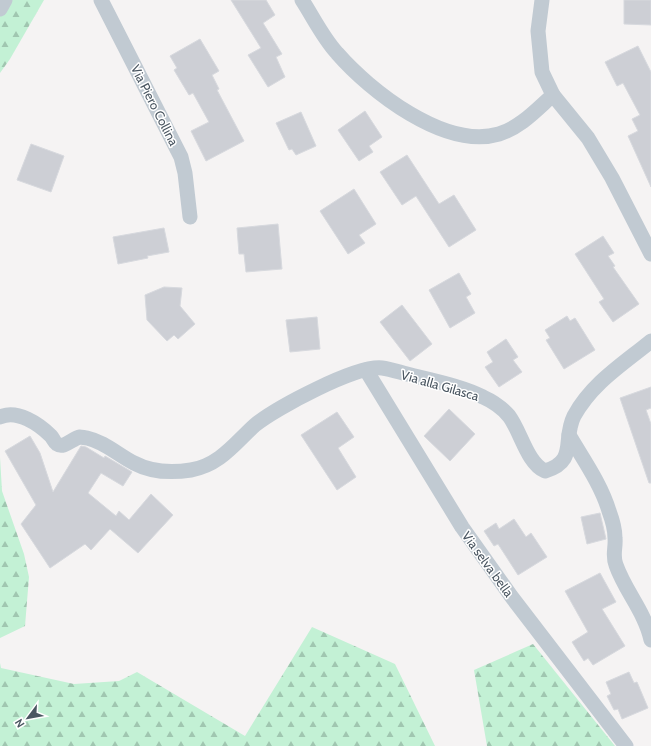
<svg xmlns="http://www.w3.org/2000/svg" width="651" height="746" font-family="Cabin,sans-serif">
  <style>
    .forest { fill: url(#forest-firs) }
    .building { fill: #cdcfd5; stroke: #d7d9de }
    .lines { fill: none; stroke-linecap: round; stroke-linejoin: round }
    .street { stroke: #c1cad2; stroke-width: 15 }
    .labels { text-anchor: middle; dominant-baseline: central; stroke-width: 3; stroke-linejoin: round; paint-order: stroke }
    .street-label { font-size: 13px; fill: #4a5661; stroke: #fff }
  </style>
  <defs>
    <pattern id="forest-firs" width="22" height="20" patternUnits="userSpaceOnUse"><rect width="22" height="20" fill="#c3f1d5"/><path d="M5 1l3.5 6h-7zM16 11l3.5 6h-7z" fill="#a0c6b0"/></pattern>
  </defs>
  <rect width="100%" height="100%" fill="#f5f3f3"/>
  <g class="forest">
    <path d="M0,0H44L10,59L0,73Z"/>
    <path d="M0,457L2,491L24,554L29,577L25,626L0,638Z"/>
    <path d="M312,627L395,664L435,746H0V663L1,668L74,684L119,681L137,672L245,736Z"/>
    <path d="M533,644L615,746H487L474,670Z"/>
  </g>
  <g class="building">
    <path d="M231,0H266L275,15L263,23L282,54L276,57L285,77L268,87L248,55L261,48Z"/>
    <path d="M624,0H651V25L624,24Z"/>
    <path d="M200,39L219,71L212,75L219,89L217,90L244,141L206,161L191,131L209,122L193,93L189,95L174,70L177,68L170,56Z"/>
    <path d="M638,46L651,72V187L628,136L638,131L632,119L640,115L623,83L617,86L605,62Z"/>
    <path d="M365,111L382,137L369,146L373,152L359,161L338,130Z"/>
    <path d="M301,112L316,146L296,155L292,149L289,150L276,123Z"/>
    <path d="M31,144L64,156L51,192L17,180Z"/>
    <path d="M407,155L439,204L454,195L476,230L449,247L416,196L402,205L380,172Z"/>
    <path d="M354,189L376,224L359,235L365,243L348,254L320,211Z"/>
    <path d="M278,224L282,269L246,272L244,254H239L237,228Z"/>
    <path d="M164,228L169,252L147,256L148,258L118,264L113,237Z"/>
    <path d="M603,236L614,253L608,256L615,266L613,267L639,304L613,322L599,302L604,299L575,254Z"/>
    <path d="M459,273L471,294L466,297L475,313L450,328L429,290Z"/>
    <path d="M164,287L182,288L180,306L195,324L178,339L174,335L167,341L147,320L145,295Z"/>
    <path d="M402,305L432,344L410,361L380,322Z"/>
    <path d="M567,316L570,321L575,318L595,350L564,369L546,340L550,338L545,330Z"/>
    <path d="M317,317L320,349L290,352L286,320Z"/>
    <path d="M506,339L518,357L513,360L522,372L499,387L485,367L493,362L487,352Z"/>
    <path d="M651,387V408L646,410L651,424V483H649L620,398Z"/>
    <path d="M449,409L475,434L450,461L424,436Z"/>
    <path d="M337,412L354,437L338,448L356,477L337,490L301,435Z"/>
    <path d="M30,436L40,453L53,492L81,446L86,447L104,458L105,456L132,472L123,486L101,473L88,493L116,516L119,511L129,520L151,494L173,515L138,553L110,529L91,550L85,544L50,568L21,524L36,505L5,451Z"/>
    <path d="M600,513L606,539L587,544L581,517Z"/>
    <path d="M514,519L526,537L531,533L547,557L518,575L498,544L494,546L484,531L496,523L499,529Z"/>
    <path d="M600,573L616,602L602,609L625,646L593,665L588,658L584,661L572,642L588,632L565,591Z"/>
    <path d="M629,672L634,683L637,682L648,708L622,719L618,709L614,710L607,696L611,694L606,682Z"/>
  </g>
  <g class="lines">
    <g class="street">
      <path d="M101,0L181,157L185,173L190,217"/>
      <path d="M302,0C313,17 323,38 337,53C370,91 445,150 499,134C521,127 536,110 553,95L542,72L538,31L542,0"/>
      <path d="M0,9L5,0"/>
      <path d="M553,95L588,138L612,178L651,254"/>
      <path d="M366,370L462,527L511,596L626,746"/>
      <path d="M0,417C17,409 39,424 51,436C53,438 54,442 57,444C64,449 73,438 80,437C82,437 84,438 87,438C105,442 118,455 134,463C151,472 172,473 191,470C220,465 235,443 255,425C276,408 356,365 382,368C390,369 399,372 407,374C430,380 462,386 483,397C492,401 503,409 509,416C521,432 527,463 545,471C578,461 562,440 574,416C592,383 623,364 651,341"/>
      <path d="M569,435C583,459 601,484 609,511C612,519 615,529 615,538C616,548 612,555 616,565C625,591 645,612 651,640"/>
    </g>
  </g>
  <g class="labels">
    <g class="street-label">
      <text transform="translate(155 105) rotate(63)">Via Piero Collina</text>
      <text transform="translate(440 385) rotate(16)">Via alla Gilasca</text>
      <text transform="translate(488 564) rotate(54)">Via selva bella</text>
    </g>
  </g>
  <g transform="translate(28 718) rotate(238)" stroke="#ffffff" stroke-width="3" paint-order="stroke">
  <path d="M0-3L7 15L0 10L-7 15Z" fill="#4a5661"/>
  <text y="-6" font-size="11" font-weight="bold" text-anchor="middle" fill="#4a5661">N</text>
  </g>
</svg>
